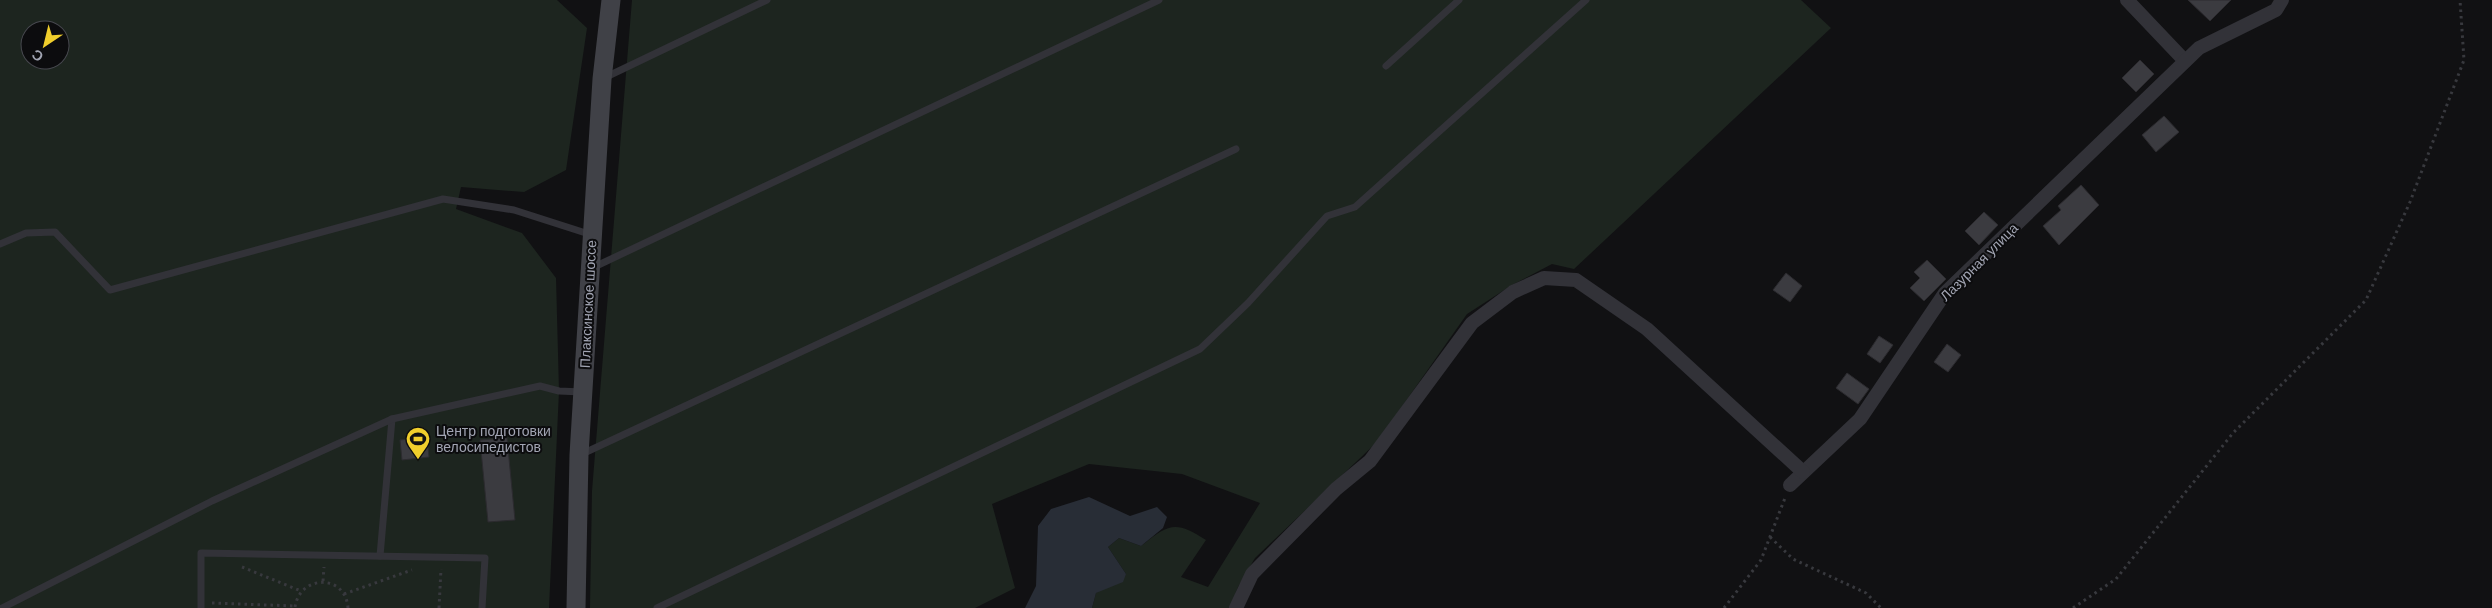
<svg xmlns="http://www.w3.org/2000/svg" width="2492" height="608" font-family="Helvetica,sans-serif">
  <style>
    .green { fill: #1d251f; fill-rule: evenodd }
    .water { fill: #282d36 }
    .building { fill: #3b3b40; stroke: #2c2b2f }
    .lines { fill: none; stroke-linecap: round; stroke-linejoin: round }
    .path { stroke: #38393e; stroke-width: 3; stroke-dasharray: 2.5 4; stroke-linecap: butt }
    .lane { stroke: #323238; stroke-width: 7 }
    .street { stroke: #323238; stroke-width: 14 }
    .secondary { stroke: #404147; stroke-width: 19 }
    .labels { text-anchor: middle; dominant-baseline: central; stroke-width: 4; stroke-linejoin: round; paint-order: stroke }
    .street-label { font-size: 14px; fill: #a2a5b3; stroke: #0c0c0e }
    .poi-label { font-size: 14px; fill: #a2a5b3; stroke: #0c0c0e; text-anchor: start }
  </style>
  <rect width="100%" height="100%" fill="#111113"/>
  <g class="green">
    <path d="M0,0H557L587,28L566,170L524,192L461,187L456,209L522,233L556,278L559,391L549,608H0ZM30,30H60V60H30Z"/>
    <path d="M632,0H1801L1831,28L1574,269L1552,264L1512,285L1467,314L1377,442L1255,558L1238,587L1230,608H1092L1096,593L1126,574L1108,547L1119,538L1141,546C1169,524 1175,520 1206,540L1181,577L1208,587L1260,503L1182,474L1089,464L992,504L1015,588L975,608H590L592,491Z"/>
  </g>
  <path class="water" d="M1089,497L1130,516L1157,507L1167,517L1163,528L1141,546L1119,538L1108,547L1126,574L1123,582L1096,593L1092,608H1025L1036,586L1038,526L1051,509Z"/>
  <g class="building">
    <path d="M2188,0H2231L2210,21Z"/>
    <path d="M2140,60L2154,74L2136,92L2122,78Z"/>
    <path d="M2164,116L2179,132L2156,152L2142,135Z"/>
    <path d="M2081,185L2099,205L2059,245L2043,226L2061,210L2058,206Z"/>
    <path d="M1984,212L1998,225L1979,245L1965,231Z"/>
    <path d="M1927,260L1946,279L1924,301L1910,288L1920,278L1914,272Z"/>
    <path d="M1786,273L1802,286L1790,302L1773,290Z"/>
    <path d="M1879,336L1893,345L1880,363L1867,354Z"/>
    <path d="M1947,344L1961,355L1948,372L1934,362Z"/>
    <path d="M1847,373L1869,389L1858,404L1836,388Z"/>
    <path d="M427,437L429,457L402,460L400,440Z"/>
    <path d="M507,438L515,520L488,522L480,440Z"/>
  </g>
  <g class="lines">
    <g class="path">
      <path d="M1770,537L1793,559L1866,593L1881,608"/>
      <path d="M242,567L301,591"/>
      <path d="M323,581L324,567"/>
      <path d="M344,594L412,570"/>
      <path d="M212,603L295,606"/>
      <path d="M295,607C300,574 346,574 348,608"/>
      <path d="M439,608L441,569"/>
      <path d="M1724,608L1761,560L1785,498"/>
      <path d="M2073,608L2116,579L2233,433L2366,300L2410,202L2464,60L2460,0"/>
    </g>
    <g class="lane">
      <path d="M1386,66L1459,0"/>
      <path d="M604,78L767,0"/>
      <path d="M0,244L26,233L55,232L110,290L443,199L514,210L592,235"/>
      <path d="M592,268L1159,0"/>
      <path d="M582,454L1236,149"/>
      <path d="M380,556L392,419"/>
      <path d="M2,608L212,501L392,419L540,386L559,391L582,392"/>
      <path d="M201,608V553L485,558L482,608"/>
      <path d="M657,608L1200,349L1248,303L1327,216L1355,207L1586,0"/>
    </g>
    <g class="street">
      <path d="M2127,0L2185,61"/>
      <path d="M1790,485L1860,419L1945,293L2199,48L2276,10L2282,0"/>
      <path d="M1236,608L1252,574L1336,489L1370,461L1472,323L1513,292L1544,278L1576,280L1647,329L1803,472"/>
    </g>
    <path class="secondary" d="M576,608L579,455L602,79L611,0"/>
  </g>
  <defs>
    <symbol id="stadium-pin" viewBox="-11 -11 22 30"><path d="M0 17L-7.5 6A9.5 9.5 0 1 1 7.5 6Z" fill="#f0ce2c" stroke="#0c0c0e"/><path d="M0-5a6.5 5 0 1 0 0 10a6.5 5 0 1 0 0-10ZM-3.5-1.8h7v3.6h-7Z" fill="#111"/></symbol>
  </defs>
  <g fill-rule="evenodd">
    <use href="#stadium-pin" x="404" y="425" width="28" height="38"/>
  </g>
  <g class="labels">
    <g class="street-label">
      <text transform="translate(1979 262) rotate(-45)">Лазурная улица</text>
      <text transform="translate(588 304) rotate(-87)">Плаксинское шоссе</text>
    </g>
    <g class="poi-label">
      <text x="436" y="431">Центр подготовки<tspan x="436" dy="16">велосипедистов</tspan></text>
    </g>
  </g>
  <g transform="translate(45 45) rotate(215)"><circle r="24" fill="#0c0c0e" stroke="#484950"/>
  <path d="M0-4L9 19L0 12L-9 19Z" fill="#f0ce2c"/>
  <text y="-8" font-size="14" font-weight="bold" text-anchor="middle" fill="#a2a5b3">С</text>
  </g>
</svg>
